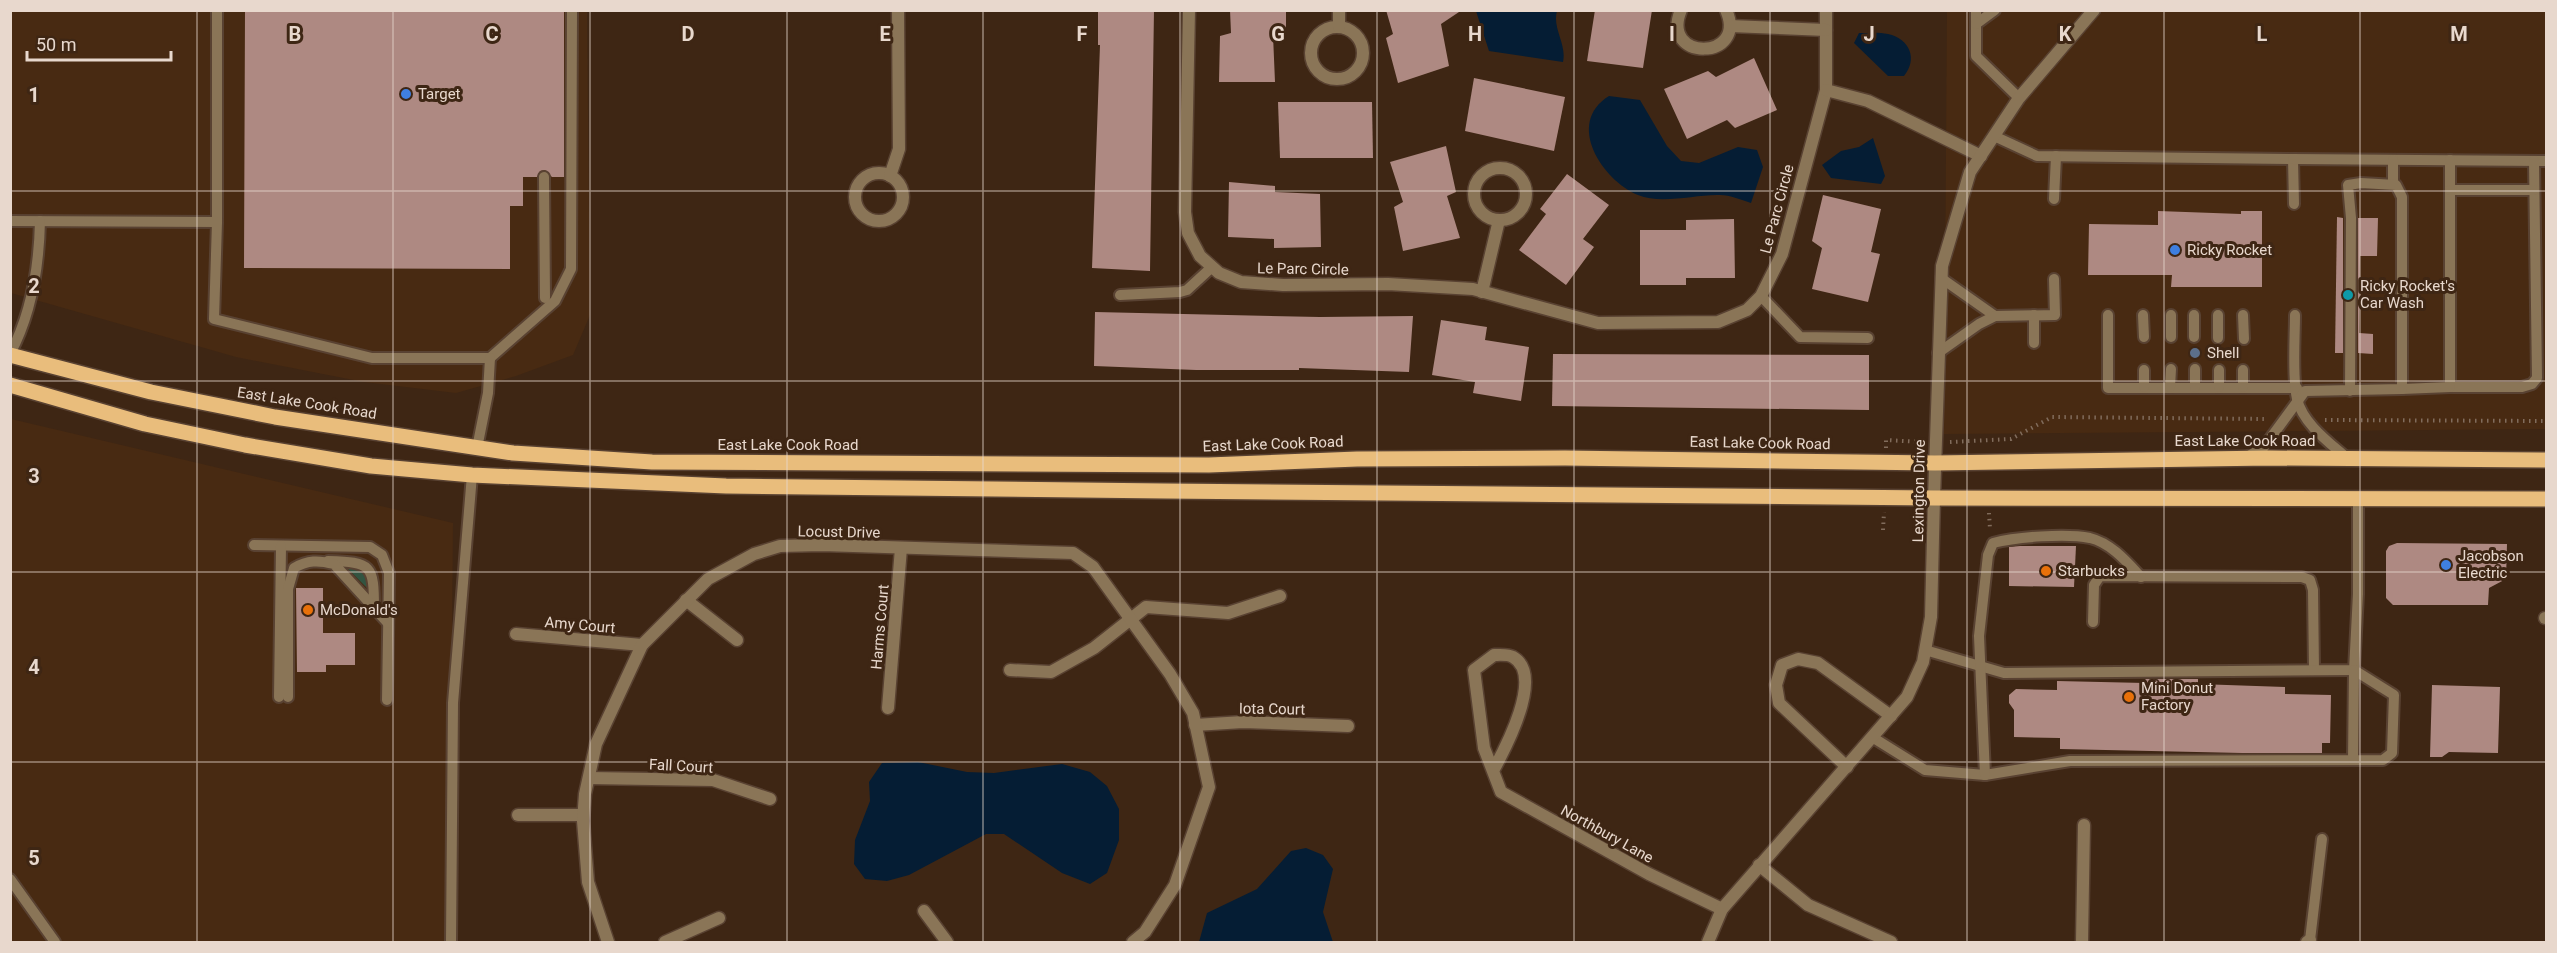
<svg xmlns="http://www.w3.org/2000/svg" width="2557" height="953" font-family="Roboto,sans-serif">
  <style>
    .built { fill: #482a12 }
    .green { fill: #325441 }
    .water { fill: #051d34 }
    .building { fill: #ae8982 }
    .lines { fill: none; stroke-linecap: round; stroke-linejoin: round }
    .service-casing { stroke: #594232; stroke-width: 14 }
    .minor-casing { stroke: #594232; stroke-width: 15 }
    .tertiary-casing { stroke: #594232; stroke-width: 15 }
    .primary-casing { stroke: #594232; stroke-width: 18 }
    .path { stroke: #816c5c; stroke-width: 4; stroke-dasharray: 1.5 4.5; stroke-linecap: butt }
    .service { stroke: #8a7557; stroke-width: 10 }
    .minor { stroke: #8a7557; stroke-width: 12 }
    .tertiary { stroke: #8a7557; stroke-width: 12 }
    .primary { stroke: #e9bd7c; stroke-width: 15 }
    .grid { fill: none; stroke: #e8d8cd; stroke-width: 1.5; stroke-opacity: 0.55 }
    .shop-dot { fill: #3f7fe0; stroke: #3e2614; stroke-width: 2 }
    .culture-dot { fill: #0f9aa8; stroke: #3e2614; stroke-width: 2 }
    .service-dot { fill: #5c6f8a; stroke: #3e2614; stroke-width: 2 }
    .food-dot { fill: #e8710a; stroke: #3e2614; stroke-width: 2 }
    .labels { text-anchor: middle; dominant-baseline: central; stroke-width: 6; stroke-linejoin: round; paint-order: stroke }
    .poi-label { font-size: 15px; fill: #e8d8cd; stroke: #3e2614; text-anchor: start }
    .street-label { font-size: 15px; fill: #e8d8cd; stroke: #3e2614 }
    .grid-label { font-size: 20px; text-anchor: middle; font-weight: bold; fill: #e8d8cd; stroke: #3e2614; stroke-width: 6; stroke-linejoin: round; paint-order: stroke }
  </style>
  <rect width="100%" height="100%" fill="#3e2614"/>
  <g class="built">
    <path d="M10,11H587L590,315L573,355L516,376L456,393L364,382L236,357L11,293Z"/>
    <path d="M1947,11H2546V429L1944,434Z"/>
    <path d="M11,419L453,523L449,942H11Z"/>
  </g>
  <path class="green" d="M355,565L367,573L368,589L346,567Z"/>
  <g class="water">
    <path d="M1476,11H1557C1552,28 1567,44 1563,62L1489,51Z"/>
    <path d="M1859,33C1868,33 1879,32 1888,34C1910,39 1918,59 1904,76H1888L1854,43Z"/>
    <path d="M1609,96L1640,100L1667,146L1681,161L1699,163L1738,147L1757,150L1763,167L1751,203C1742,200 1730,195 1720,195C1696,194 1662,205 1638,195C1602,180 1565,123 1609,96Z"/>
    <path d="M1873,138L1885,176L1881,184L1831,178L1822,165L1841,151L1859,147Z"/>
    <path d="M918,762L967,772L994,773L1062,764L1090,772L1107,786L1119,809V840L1107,873L1090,884L1062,873L1004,834H986L909,875L887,881L865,879L854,864L855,840L870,801L869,782L882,763Z"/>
    <path d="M1306,848L1323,855L1333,869L1323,912L1333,942H1199L1207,913L1257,889L1291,851Z"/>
  </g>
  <g class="building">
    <path d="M245,10H564V177H552L545,170L540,171L537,177H523V206H510V269L244,268Z"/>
    <path d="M1098,10H1154L1150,271L1092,268L1100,45H1098Z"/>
    <path d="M1230,10H1286V35H1273L1275,82H1219L1220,36L1231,33Z"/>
    <path d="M1386,10H1462L1441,24L1449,66L1398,83L1386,38L1393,34Z"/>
    <path d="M1595,10H1652L1643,68L1587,61Z"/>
    <path d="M1754,58L1777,110L1735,128L1727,120L1687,139L1664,89L1708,71L1716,77Z"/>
    <path d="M1474,78L1565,97L1554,151L1465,131Z"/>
    <path d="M1278,102H1372L1373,158H1280Z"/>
    <path d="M1446,146L1456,192L1447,196L1460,238L1403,251L1394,207L1403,202L1390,162Z"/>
    <path d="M1567,174L1609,205L1583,239L1594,247L1566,285L1519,250L1546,214L1540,209Z"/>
    <path d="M1229,182L1275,186V192L1320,194L1321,247L1274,248V239L1228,237Z"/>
    <path d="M1823,195L1881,209L1871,252L1880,254L1868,302L1812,289L1822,248L1812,241Z"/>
    <path d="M2158,211L2241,214V211H2262V287H2171L2172,275H2088L2089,224L2158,225Z"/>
    <path d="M2337,217L2343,218V353H2335Z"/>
    <path d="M2358,218H2378L2377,256H2360L2359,333L2373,334V354L2358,353Z"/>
    <path d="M1734,219L1735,278H1686V285H1640V230H1686V220Z"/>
    <path d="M1095,312L1320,317L1413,316L1409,372L1299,368V370H1196L1094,366Z"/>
    <path d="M1441,320L1487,327L1485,340L1529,347L1521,401L1473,393L1475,382L1432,375Z"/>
    <path d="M1553,354L1869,355V410L1552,406Z"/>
    <path d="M2397,543L2507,544L2506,579L2489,588L2488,605H2393L2386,598V551L2389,546Z"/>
    <path d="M2020,546H2076L2074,587L2009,586V547Z"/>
    <path d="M296,588H323V633H355V665H326V672H297Z"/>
    <path d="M2145,679H2198V684L2285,687V694L2331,695L2330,743H2322V753H2242L2060,749V738L2014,737V710L2009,703V695L2016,689L2057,690V681L2145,683Z"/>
    <path d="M2432,685L2500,687L2498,753L2449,752L2442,757H2430Z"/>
  </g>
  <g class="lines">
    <defs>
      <g id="service">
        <path d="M217,10V222"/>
        <path d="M1976,10V56L2019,98"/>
        <path d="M1976,24L1995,10"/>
        <path d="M1994,136L2037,156L2293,159L2294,204"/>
        <path d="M2293,159L2546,161"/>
        <path d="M2393,160V184"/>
        <path d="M2450,160V387H2522L2532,384L2537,378L2534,161"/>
        <path d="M544,177L545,298"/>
        <path d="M2450,190H2534"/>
        <path d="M2054,199L2056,156"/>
        <path d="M10,221L217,222L214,319L372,358H490L555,301L571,269L572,10"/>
        <path d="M1941,278L1995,316"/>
        <path d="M1120,295L1180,292L1187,290L1212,267"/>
        <path d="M1761,296L1800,337L1868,338"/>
        <path d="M2108,315V388H2297"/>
        <path d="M2143,315L2144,337"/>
        <path d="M2171,315V337"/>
        <path d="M2194,315V337"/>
        <path d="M2218,315V338"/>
        <path d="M2243,315L2244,339"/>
        <path d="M2295,315C2295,338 2292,377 2297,399C2303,424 2330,443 2348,459"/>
        <path d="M2034,343V315"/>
        <path d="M1938,353L1979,324L1995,316L2055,315L2054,279"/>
        <path d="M10,354C32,313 39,267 40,221"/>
        <path d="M2195,369V387"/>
        <path d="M2219,370V387"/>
        <path d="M2144,387V370"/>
        <path d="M2170,387L2171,369"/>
        <path d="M2243,387V370"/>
        <path d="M2402,389L2450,387"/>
        <path d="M477,448L488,393L490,358"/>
        <path d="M2245,458L2264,447L2305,391L2402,389V197L2396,185L2361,183L2348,185L2351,218L2350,391"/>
        <path d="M254,545L370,547L382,555L389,573L387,700"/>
        <path d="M328,561C372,562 374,565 374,609"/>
        <path d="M2093,622L2094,585L2100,576L2302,577L2310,580L2313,590L2314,670"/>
        <path d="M1925,650L2004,673L2354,670L2358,594V497"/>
        <path d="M279,697L281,546"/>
        <path d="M288,697V589L294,568C308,560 318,560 334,564L388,623"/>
        <path d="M1872,737L1925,770L1985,775L2070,761L2383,760L2392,753L2394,695L2354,670"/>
        <path d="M2353,760L2354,670"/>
        <path d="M1985,775L1979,636L1988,555L1993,543C2016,537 2066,533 2090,538C2111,543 2127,562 2141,577"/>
        <path d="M10,879L55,942"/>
        <path d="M2310,940L2322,839"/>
        <path d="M451,942L453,703L472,475"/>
      </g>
      <g id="minor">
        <path d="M1189,10L1185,212L1188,233L1200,256L1219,273L1241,282L1283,285L1388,284L1473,289L1598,323L1718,322L1747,310L1761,296L1782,254L1826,90V10"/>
        <path d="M1681,10C1659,62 1749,61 1726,10"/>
        <path d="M1730,26L1826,30"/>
        <circle cx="1337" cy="53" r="26"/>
        <path d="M1339,27V10"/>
        <path d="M1826,90L1868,101L1981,156"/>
        <circle cx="1500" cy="194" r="26"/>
        <circle cx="879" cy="197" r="24"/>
        <path d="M890,176L899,149L898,10"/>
        <path d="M1482,292L1499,220"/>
        <path d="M686,600L737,640"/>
        <path d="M2545,618H2546"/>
        <path d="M516,634L642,645"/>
        <path d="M1010,670L1051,672L1094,648L1146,607L1228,613L1280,596"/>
        <path d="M888,708L901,548"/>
        <path d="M1195,725L1243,722L1348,726"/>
        <path d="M1847,767L1779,703L1776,685L1782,665L1798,659L1818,663L1891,716"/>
        <path d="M1493,771C1505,749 1545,675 1513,657C1508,654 1499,655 1494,655L1474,670L1484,748L1501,792L1649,874L1722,909"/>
        <path d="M589,778L713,780L770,799"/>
        <path d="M518,815H583"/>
        <path d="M1759,865L1808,905L1891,942"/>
        <path d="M924,911L947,942"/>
        <path d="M608,942L588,882L583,821L585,794L596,744L642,645L708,579L754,554L780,546L822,545L1073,553L1093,567L1170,674L1193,713L1209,787L1175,885L1145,932L1133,942"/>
        <path d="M665,942L719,918"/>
        <path d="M1708,942L1722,909L1907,697L1923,662L1931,617L1934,498"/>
        <path d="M2082,942L2084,825"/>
        <path d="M2307,942L2310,940"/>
      </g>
      <path id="tertiary" d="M1934,498L1942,266L1970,172L2019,98L2094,10"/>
      <g id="primary">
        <path d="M10,355L151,392L275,417L513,453L652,462L1209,465L1357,459L1565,458L1935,463L2270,458L2546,460"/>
        <path d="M10,385L145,424L245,445L371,466L472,475L726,486L1165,491L1934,498L2546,499"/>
      </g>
    </defs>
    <use href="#service" class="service-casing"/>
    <use href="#minor" class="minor-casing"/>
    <use href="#tertiary" class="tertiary-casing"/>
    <use href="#primary" class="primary-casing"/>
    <g class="path">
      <path d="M2325,420L2546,421"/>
      <path d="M1950,442L2011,439L2052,417L2267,419"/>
      <path d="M1886,448V440L1922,442"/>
      <path d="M1989,513L1990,529"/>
      <path d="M1883,530L1884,512"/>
    </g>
    <use href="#service" class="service"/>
    <use href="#minor" class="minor"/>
    <use href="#tertiary" class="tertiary"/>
    <use href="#primary" class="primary"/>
  </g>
  <path class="grid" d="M197,10V942M393,10V942M590,10V942M787,10V942M983,10V942M1180,10V942M1377,10V942M1574,10V942M1770,10V942M1967,10V942M2164,10V942M2360,10V942M10,191H2546M10,381H2546M10,572H2546M10,762H2546"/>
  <g class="shop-dot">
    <circle cx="406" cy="94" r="6"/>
    <circle cx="2175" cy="250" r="6"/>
    <circle cx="2446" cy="565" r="6"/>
  </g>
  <circle class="culture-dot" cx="2348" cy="295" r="6"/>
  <circle class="service-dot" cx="2195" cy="353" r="6"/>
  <g class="food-dot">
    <circle cx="2046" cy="571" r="6"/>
    <circle cx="308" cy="610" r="6"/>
    <circle cx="2129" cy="697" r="6"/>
  </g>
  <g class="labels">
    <g class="poi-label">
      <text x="418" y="94">Target</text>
      <text x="2187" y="250">Ricky Rocket</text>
      <text x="2360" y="286">Ricky Rocket's<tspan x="2360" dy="17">Car Wash</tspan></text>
      <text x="2207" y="353">Shell</text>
      <text x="2458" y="556">Jacobson<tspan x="2458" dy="17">Electric</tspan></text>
      <text x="2058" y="571">Starbucks</text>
      <text x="320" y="610">McDonald's</text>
      <text x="2141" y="688">Mini Donut<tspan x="2141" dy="17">Factory</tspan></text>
    </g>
    <g class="street-label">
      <text transform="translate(1777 209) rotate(-75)">Le Parc Circle</text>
      <text transform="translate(1303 269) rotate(1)">Le Parc Circle</text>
      <text transform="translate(307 403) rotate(9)">East Lake Cook Road</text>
      <text x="2245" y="441">East Lake Cook Road</text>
      <text transform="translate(1760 443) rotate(1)">East Lake Cook Road</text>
      <text transform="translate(1273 444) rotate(-2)">East Lake Cook Road</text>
      <text x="788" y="445">East Lake Cook Road</text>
      <text transform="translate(1919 491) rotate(-89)">Lexington Drive</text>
      <text transform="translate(839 532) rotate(1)">Locust Drive</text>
      <text transform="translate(580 625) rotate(5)">Amy Court</text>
      <text transform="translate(880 627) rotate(-85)">Harms Court</text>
      <text transform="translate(1272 709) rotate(1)">Iota Court</text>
      <text transform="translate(681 766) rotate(3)">Fall Court</text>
      <text transform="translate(1607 834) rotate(29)">Northbury Lane</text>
    </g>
  </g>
  <g class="grid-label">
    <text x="295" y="41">B</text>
    <text x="492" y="41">C</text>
    <text x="688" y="41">D</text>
    <text x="885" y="41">E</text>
    <text x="1082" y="41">F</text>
    <text x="1278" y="41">G</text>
    <text x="1475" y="41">H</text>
    <text x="1672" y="41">I</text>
    <text x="1869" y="41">J</text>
    <text x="2065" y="41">K</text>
    <text x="2262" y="41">L</text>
    <text x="2459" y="41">M</text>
    <text x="34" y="102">1</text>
    <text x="34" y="293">2</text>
    <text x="34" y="483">3</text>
    <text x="34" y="674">4</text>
    <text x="34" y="865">5</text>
  </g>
  <rect width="2557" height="953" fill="none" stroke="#e8d8cd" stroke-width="24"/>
  <path d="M27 51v9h144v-9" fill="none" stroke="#e8d8cd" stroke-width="3"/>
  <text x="36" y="51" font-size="18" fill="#e8d8cd" stroke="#3e2614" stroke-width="4.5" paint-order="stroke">50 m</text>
</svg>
